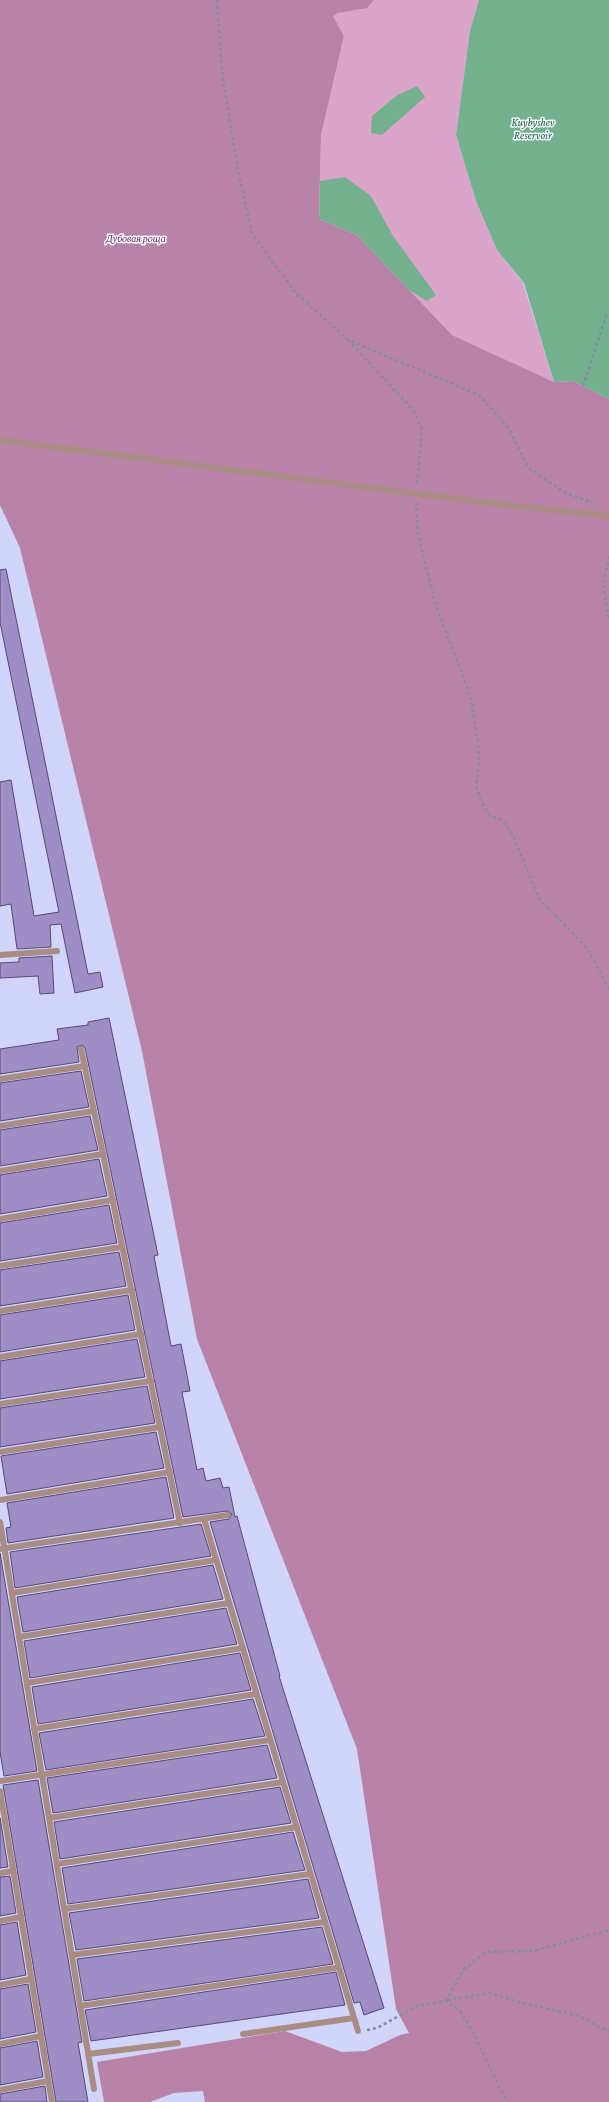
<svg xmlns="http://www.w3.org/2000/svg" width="609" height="2102" font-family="'Crimson Pro',serif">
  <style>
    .green { fill: #dba5c9 }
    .forest { fill: #b883a7 }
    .water { fill: #74b18f }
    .building { fill: #9f8ec5; stroke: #59487a }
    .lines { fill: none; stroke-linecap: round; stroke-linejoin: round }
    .path { stroke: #868aa8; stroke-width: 2.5; stroke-dasharray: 3 3; stroke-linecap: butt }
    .service { stroke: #a98c83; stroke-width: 6 }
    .labels { text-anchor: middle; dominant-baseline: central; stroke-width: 3; stroke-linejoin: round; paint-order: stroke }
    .park-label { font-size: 10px; font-style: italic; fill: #6d2c5c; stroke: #f7f8fe }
    .water-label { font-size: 11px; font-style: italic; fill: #155e3d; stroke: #f7f8fe }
  </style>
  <rect width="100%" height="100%" fill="#d0d5f9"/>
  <path class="green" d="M374,0H479L470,31L456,135L476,201L497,250L523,283L554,382L452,335L409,290L427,300L371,196L320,181L321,135L344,36L333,16C348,6 360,16 374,0Z"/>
  <path class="forest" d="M0,0H374L367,8L338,13L333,16L344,36L321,135L319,219L357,235L452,335L554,382L574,381L609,399V2102H205L203,2091L174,2093L150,2102H104L97,2062L285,2031L342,2052L366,2051L400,2035L409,2033L396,2009L357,1749L197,1339L142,1051L20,548L0,505Z"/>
  <g class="water">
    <path d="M479,0H609V399L574,381L554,382L524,283L497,250L476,201L456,135L470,31Z"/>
    <path d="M417,86L425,97L382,135L371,133L372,116L396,96Z"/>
    <path d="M345,177L371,196L393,236L436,295L427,301L409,290L357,235L319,219L320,181Z"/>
  </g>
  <g class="building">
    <path d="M6,569L88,974L100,972L103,987L75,993L61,924L50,925L51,947L17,949L11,904L0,906V782L11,780L34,916L59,912L0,622V570Z"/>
    <path d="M52,956L54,993L40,994L38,976L0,978V963L19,962V958Z"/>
    <path d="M109,1018L158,1255L154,1256L171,1346L181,1344L190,1391L182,1392L197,1470L203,1468L206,1481L220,1478L223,1488L229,1487L235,1517L237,1516L280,1676H279L384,2008L364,2015L360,2002L354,2003L210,1522L229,1519L232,1514L227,1511L183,1517L85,1048L82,1045L77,1047L79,1062L0,1074V1049L59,1040L57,1029L88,1025V1022Z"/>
    <path d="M81,1071L89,1107L0,1121V1083Z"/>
    <path d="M90,1116L98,1150L0,1166V1130Z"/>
    <path d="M99,1159L107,1196L0,1214V1175Z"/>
    <path d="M109,1205L117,1243L0,1261V1223Z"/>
    <path d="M119,1252L126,1286L0,1306V1270Z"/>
    <path d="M128,1295L135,1330L0,1352V1315Z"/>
    <path d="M137,1339L145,1377L0,1399V1361Z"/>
    <path d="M147,1386L155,1423L0,1447V1408Z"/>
    <path d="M156,1432L164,1468L7,1494L1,1456Z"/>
    <path d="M166,1477L174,1518L8,1543L6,1528L11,1527L7,1503Z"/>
    <path d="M201,1524L211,1556L15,1588L10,1552Z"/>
    <path d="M0,1553L37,1771L4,1776L0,1752Z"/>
    <path d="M213,1565L223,1599L23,1632L17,1597Z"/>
    <path d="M226,1608L237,1644L30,1678L24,1641Z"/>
    <path d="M240,1653L251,1690L38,1724L32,1687Z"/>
    <path d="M253,1699L265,1736L46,1770L39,1733Z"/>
    <path d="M267,1745L277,1778L53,1813L47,1778Z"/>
    <path d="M38,1780L82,2042L78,2043L88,2102H56L3,1785Z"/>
    <path d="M280,1787L291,1823L60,1859L54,1822Z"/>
    <path d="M0,1818L8,1867L0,1868Z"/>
    <path d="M293,1832L305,1870L68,1904L62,1868Z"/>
    <path d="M10,1876L16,1913L0,1916V1877Z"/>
    <path d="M308,1879L319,1918L76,1950L69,1913Z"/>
    <path d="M17,1922L26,1975L0,1980V1925Z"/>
    <path d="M322,1927L333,1964L84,2001L77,1959Z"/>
    <path d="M336,1972L345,2005L91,2041L85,2010Z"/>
    <path d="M28,1984L36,2032L0,2039V1989Z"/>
    <path d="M37,2041L43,2077L0,2085V2048Z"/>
    <path d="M45,2086L47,2102H0V2094Z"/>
  </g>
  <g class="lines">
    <g class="path">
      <path d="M217,0L222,73L237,166L252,233L295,292L348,340L479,395L508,427L528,467L565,493L593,503"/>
      <path d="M348,340L415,412L422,430L417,484"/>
      <path d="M583,386L606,316L609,317"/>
      <path d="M416,502L418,534L435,603L471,698L478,743L479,766L476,785L481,802L490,816L500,819L510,829L540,900L587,948L609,989"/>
      <path d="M609,556L603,585L609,619"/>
      <path d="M447,2000L491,1993L515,2001L579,2016L609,2032"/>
      <path d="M446,2001L464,1969L486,1952L533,1951L609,1930"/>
      <path d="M367,2030L377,2028L417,2006L446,2001L460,2011L468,2023L507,2102"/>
    </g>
    <g class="service">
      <path d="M0,440L505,505L609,516"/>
      <path d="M0,955L57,951"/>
      <path d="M81,1049L180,1523"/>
      <path d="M0,1079L85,1066"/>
      <path d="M0,1126L94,1111"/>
      <path d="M0,1171L103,1154"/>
      <path d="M0,1219L113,1200"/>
      <path d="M0,1266L122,1247"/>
      <path d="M0,1311L132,1290"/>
      <path d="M0,1357L141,1334"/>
      <path d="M0,1404L151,1381"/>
      <path d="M0,1452L160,1427"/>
      <path d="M0,1500L170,1472"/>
      <path d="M204,1519L358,2031"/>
      <path d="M0,1522L94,2089"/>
      <path d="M0,1549L228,1515"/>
      <path d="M12,1593L216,1560"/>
      <path d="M19,1637L229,1603"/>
      <path d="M27,1683L243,1648"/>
      <path d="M34,1729L256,1694"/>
      <path d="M0,1781L270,1740"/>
      <path d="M0,1791L52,2102"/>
      <path d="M49,1818L283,1782"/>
      <path d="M57,1864L297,1827"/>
      <path d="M0,1873L13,1871"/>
      <path d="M64,1909L310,1874"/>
      <path d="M0,1921L21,1917"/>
      <path d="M72,1955L325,1922"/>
      <path d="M0,1985L31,1979"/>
      <path d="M80,2006L335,1968"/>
      <path d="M243,2034L354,2018"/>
      <path d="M0,2044L41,2036"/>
      <path d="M88,2054L178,2043"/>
      <path d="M0,2090L48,2081"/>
    </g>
  </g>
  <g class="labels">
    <g class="park-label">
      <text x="136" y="238">Дубовая роща</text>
    </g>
    <g class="water-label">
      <text x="533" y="122">Kuybyshev<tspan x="533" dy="13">Reservoir</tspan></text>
    </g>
  </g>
</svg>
